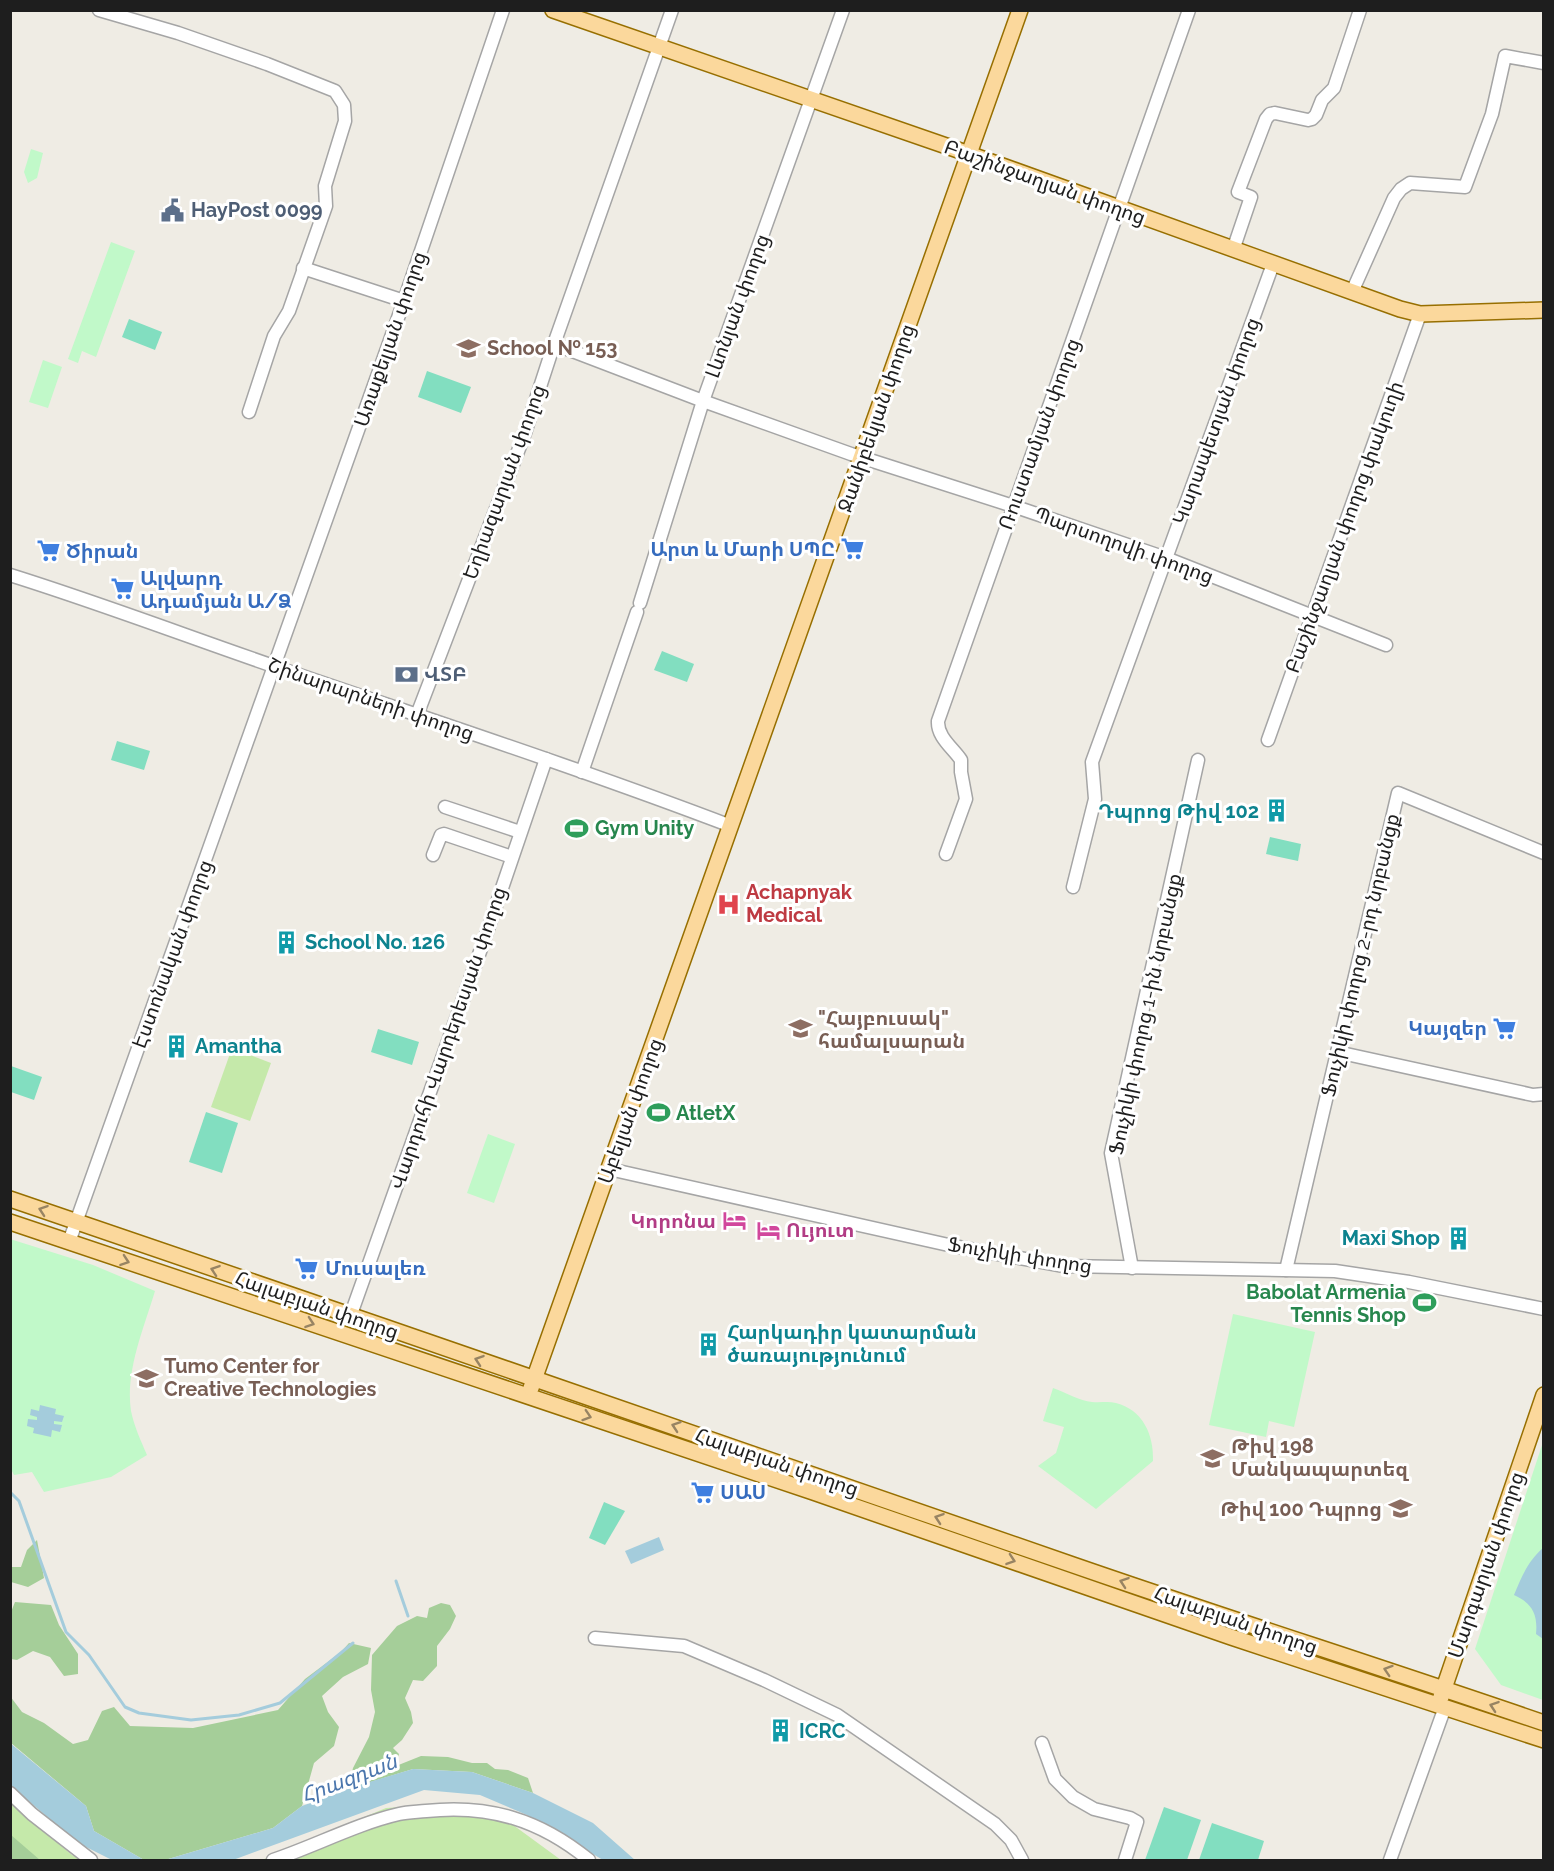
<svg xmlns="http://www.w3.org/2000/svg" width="1554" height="1871" font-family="Raleway,'Noto Sans Armenian',sans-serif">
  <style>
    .grass { fill: #c5e9aa }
    .forest { fill: #a5ce99 }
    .park { fill: #c1f9c9 }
    .pitch { fill: #82dec0 }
    .water { fill: #a4ccdc }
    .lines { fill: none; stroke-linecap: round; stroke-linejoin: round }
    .stream { stroke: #a4ccdc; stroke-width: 3 }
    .minor-casing { stroke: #a5a5a5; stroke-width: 15 }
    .major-casing { stroke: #976f01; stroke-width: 18 }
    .minor { stroke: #fff; stroke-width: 12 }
    .major { stroke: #fbd89c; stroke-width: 15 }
    .oneway { stroke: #988463 }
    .labels { text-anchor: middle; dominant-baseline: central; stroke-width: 6; stroke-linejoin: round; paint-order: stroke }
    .street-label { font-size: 20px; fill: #1e1e1e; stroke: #fff }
    .service-label { font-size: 20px; font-weight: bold; fill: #4e5e75; stroke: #fff; text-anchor: start }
    .education-label { font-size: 20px; font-weight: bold; fill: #785e54; stroke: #fff; text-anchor: start }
    .shop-label { font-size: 20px; font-weight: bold; fill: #366cbe; stroke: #fff; text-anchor: start }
    .culture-label { font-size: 20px; font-weight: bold; fill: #0d838f; stroke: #fff; text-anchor: start }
    .leisure-label { font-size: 20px; font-weight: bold; fill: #27864d; stroke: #fff; text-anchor: start }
    .health-label { font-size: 20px; font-weight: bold; fill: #be3a42; stroke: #fff; text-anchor: start }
    .hotel-label { font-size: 20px; font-weight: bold; fill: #b23c85; stroke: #fff; text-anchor: end }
    .water-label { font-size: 21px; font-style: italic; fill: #4b76ad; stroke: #fff }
  </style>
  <rect width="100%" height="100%" fill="#efece4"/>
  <g class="grass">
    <path d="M232,1048L271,1063L250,1121L211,1107Z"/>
    <path d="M10,1803L72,1855L81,1860H11Z"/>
    <path d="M436,1805L494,1811L561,1860H260L304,1849L340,1827L386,1808Z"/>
  </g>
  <g class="forest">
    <path d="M37,1540L44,1578L28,1587L11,1582V1567H21L27,1550Z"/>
    <path d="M15,1602L51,1605L59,1625L78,1654V1674L64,1676L50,1657L33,1651L17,1660L11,1659V1612Z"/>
    <path d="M441,1603L450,1605L456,1616L450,1629L437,1646V1666L423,1681L413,1680L405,1698L411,1712L413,1723L402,1740L393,1748L399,1754L397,1760L382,1767L381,1772L421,1756L448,1757L472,1763H487L495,1769L508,1770L528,1778L533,1793L472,1772L413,1769L348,1789L353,1768L369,1737L375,1712L371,1690L372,1655L397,1626L417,1616L427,1618L429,1608Z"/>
    <path d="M349,1643L371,1648L368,1664L343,1677L322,1696L328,1712L339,1727L334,1746L314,1763L302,1806L273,1828L165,1860H144L94,1831L86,1806L11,1743L10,1696L22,1712L44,1723L73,1744L88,1740L102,1711L114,1707L130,1726L193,1728L278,1710L305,1679L341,1652Z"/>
    <path d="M11,1835L40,1860H11Z"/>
  </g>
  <g class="park">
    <path d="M31,149L43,153L37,178L28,183L24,172Z"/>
    <path d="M111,242L135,251L96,357L82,351L78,363L68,359Z"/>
    <path d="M43,360L62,367L48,408L29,402Z"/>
    <path d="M488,1134L515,1144L494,1203L467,1193Z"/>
    <path d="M10,1239L93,1265L155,1291C144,1328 125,1371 131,1411C134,1426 141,1441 147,1455L111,1477L44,1492L32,1472L14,1475L11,1469Z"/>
    <path d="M1233,1314L1315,1332L1294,1427L1269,1421L1266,1437L1209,1425Z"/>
    <path d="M1053,1388C1065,1392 1080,1401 1092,1402C1100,1403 1108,1401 1116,1403C1143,1410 1154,1435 1153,1461L1096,1509L1038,1466L1056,1453L1064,1427L1043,1421Z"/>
    <path d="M1543,1442V1700L1501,1685L1475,1649Z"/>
  </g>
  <g class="pitch">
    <path d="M129,319L162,332L155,350L122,337Z"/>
    <path d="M427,371L471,387L461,413L418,397Z"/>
    <path d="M662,651L694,664L687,682L654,670Z"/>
    <path d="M117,741L150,751L144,770L111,760Z"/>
    <path d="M1270,837L1301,844L1298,861L1266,854Z"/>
    <path d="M378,1029L419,1042L412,1065L371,1052Z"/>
    <path d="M11,1066L42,1077L34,1100L11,1092Z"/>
    <path d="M206,1112L238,1123L222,1173L189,1162Z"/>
    <path d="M604,1502L625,1511L605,1545L589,1538Z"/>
    <path d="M1164,1807L1201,1820L1187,1860H1145Z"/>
    <path d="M1212,1823L1264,1841L1258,1860H1199Z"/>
  </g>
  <g class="water">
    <path d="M40,1405L56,1409L55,1414L64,1416L62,1422L54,1421V1424L62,1425L60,1432L52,1430L51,1437L33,1433L34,1428L27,1426L28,1419L37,1420V1417L30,1415L31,1409L39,1411Z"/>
    <path d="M659,1537L664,1550L631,1564L625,1551Z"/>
    <path d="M1543,1548V1639L1536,1634C1538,1614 1532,1603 1514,1595C1522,1576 1528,1561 1543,1548Z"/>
    <path d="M10,1743L86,1806L94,1831L144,1860H112L78,1843L11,1786Z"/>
    <path d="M413,1769L472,1772L533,1793L593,1823L635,1860H603L527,1815L480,1795L424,1790L233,1860H165L273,1828L302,1806L356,1786Z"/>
  </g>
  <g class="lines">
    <g class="stream">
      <path d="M10,1492L19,1501L66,1632L89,1655L125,1707L139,1713L191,1720L239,1715L280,1703L353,1643"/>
      <path d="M396,1581L408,1616"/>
    </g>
    <defs>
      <g id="minor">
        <path d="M99,10L178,33L267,64L335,91L344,105L345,121L325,186L326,206L289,311L274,336L249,412"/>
        <path d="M1233,250L1251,197L1238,192L1266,119L1270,114L1275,113L1308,120L1312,119L1316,115L1322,100L1334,88L1360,10"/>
        <path d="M303,268L404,301"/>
        <path d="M1352,292L1394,198L1401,189L1410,183L1465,187L1492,114L1505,56L1544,63"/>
        <path d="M554,344L703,401L851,454L1013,506L1166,558L1386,645"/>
        <path d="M10,575C103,604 194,639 285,670C434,721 584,770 731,826"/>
        <path d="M640,603L703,401L843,10"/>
        <path d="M417,715L525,433L554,344L672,10"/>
        <path d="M1268,740L1420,314"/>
        <path d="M582,772L637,612"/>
        <path d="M445,807L520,832"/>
        <path d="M946,854L966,799L961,772V760C953,748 937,737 938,721L1189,10"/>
        <path d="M433,855L441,835L444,834L512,857"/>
        <path d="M1073,887L1095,799L1092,762L1273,264"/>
        <path d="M1337,1052L1533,1095L1544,1094"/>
        <path d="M609,1169L953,1246L1064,1266L1335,1271L1409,1282L1544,1309"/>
        <path d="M69,1242L404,301L503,10"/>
        <path d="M1132,1268L1111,1153L1198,760"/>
        <path d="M1286,1270L1398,793L1544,853"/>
        <path d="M350,1317L487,932L546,759"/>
        <path d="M595,1638L684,1646L764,1680L837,1715L995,1824L1011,1840L1022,1860"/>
        <path d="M1042,1743L1055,1779L1073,1797L1094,1809L1130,1818L1137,1822L1125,1860"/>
        <path d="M10,1793L32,1814L91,1860"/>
        <path d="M273,1860C315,1846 356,1824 399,1814C408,1812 417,1812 426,1811C489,1804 540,1820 589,1860"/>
        <path d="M1390,1860L1445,1707"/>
      </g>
      <g id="major">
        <path d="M553,10L955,149L1400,309L1420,314L1544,310"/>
        <path d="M10,1199C365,1319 719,1443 1073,1565C1229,1619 1387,1669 1544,1723"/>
        <path d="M10,1222L813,1492L1231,1637L1544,1740"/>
        <path d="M531,1388L1020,10"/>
        <path d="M1441,1697L1544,1395"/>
      </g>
    </defs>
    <use href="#minor" class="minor-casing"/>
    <use href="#major" class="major-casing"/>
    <use href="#minor" class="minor"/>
    <use href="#major" class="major"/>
  </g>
  <defs><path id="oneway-chevron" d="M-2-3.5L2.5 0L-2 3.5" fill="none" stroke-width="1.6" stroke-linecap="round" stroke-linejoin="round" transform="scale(1.5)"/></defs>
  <g class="oneway">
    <use href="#oneway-chevron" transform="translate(43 1210) rotate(-161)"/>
    <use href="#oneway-chevron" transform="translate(125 1261) rotate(19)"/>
    <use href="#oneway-chevron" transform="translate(215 1270) rotate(-161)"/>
    <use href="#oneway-chevron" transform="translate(310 1323) rotate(19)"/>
    <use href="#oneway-chevron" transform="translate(479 1360) rotate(-161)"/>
    <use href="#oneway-chevron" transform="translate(587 1416) rotate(18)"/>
    <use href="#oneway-chevron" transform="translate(676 1426) rotate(-161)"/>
    <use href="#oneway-chevron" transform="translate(939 1518) rotate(-161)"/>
    <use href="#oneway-chevron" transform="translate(1011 1560) rotate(19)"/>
    <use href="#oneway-chevron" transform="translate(1124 1582) rotate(-161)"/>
    <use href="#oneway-chevron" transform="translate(1388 1670) rotate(-162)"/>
    <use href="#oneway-chevron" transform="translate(1494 1706) rotate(-161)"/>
  </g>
  <defs>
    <symbol id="civic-bare" viewBox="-9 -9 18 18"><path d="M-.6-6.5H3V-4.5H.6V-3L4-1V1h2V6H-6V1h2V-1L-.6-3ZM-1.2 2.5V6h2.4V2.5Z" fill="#5c6f8a" stroke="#fff" stroke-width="2.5" paint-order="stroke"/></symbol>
    <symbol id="school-bare" viewBox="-9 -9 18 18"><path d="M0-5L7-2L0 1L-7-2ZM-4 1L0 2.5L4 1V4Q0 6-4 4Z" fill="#8d6e63" stroke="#fff" stroke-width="2.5" paint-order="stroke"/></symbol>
    <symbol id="supermarket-bare" viewBox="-9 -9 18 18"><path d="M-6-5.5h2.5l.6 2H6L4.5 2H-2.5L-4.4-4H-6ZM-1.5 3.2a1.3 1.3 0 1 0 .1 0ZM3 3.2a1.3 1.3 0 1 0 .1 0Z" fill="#3f7fe0" stroke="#fff" stroke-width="2.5" paint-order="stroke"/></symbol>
    <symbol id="bank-bare" viewBox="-9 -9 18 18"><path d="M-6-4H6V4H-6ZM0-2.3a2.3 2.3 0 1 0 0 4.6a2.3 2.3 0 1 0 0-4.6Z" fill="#5c6f8a" stroke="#fff" stroke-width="2.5" paint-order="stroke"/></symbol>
    <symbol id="building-bare" viewBox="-9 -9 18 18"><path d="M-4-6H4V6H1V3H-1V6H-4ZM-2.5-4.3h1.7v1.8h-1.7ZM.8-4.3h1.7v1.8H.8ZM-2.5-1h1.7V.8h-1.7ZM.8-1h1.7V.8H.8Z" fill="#0f9aa8" stroke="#fff" stroke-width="2.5" paint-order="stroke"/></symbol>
    <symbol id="stadium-bare" viewBox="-9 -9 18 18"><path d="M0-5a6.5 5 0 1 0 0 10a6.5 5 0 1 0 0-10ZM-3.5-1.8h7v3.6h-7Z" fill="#2e9e5b" stroke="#fff" stroke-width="2.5" paint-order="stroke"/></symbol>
    <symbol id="hospital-bare" viewBox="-9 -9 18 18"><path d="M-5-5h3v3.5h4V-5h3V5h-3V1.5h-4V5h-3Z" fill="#e0444e" stroke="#fff" stroke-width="2.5" paint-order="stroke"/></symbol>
    <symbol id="university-bare" viewBox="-9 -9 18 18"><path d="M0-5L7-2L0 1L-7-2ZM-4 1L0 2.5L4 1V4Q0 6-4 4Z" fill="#8d6e63" stroke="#fff" stroke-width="2.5" paint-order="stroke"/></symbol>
    <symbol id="hotel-bare" viewBox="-9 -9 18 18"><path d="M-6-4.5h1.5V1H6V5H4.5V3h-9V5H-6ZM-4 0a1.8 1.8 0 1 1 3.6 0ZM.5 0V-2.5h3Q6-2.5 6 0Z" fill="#d1479c" stroke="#fff" stroke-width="2.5" paint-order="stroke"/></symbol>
  </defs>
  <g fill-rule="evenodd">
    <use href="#civic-bare" x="156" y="194" width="33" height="33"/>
    <use href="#school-bare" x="452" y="332" width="33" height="33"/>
    <use href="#supermarket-bare" x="836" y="532" width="33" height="33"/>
    <use href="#supermarket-bare" x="32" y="534" width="33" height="33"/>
    <use href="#supermarket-bare" x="106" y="572" width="33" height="33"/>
    <use href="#bank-bare" x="390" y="658" width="33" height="33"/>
    <use href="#building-bare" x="1260" y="794" width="33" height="33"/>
    <use href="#stadium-bare" x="560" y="812" width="33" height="33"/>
    <use href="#hospital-bare" x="712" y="888" width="33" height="33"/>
    <use href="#building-bare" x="270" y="926" width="33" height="33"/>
    <use href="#supermarket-bare" x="1488" y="1012" width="33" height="33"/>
    <use href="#university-bare" x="784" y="1012" width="33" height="33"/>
    <use href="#building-bare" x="160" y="1030" width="33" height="33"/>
    <use href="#stadium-bare" x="642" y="1096" width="33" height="33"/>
    <use href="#hotel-bare" x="718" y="1204" width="33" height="33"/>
    <use href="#hotel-bare" x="752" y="1214" width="33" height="33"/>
    <use href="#building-bare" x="1442" y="1222" width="33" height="33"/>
    <use href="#supermarket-bare" x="290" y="1252" width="33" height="33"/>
    <use href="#stadium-bare" x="1408" y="1286" width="33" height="33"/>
    <use href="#building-bare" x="692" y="1328" width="33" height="33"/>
    <use href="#school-bare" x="130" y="1362" width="33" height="33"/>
    <use href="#school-bare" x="1196" y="1442" width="33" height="33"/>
    <use href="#supermarket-bare" x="686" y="1476" width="33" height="33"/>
    <use href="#school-bare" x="1384" y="1492" width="33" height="33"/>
    <use href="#building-bare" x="764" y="1714" width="33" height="33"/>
  </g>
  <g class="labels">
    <g class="street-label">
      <text transform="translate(1045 182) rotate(20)">Բաշինջաղյան փողոց</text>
      <text transform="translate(737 306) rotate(-70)">Լևոնյան փողոց</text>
      <text transform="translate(390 339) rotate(-71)">Առաքելյան փողոց</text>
      <text transform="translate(876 418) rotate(-71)">Ջանիբեկյան փողոց</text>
      <text transform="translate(1216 421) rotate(-70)">Կարապետյան փողոց</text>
      <text transform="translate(1039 434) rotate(-70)">Ռուստամյան փողոց</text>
      <text transform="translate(504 482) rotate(-70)">Եղիազարյան փողոց</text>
      <text transform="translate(1344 527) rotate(-70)">Բաշինջաղյան փողոց փակուղի</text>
      <text transform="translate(1124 545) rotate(20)">Պարսողովի փողոց</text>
      <text transform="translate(371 699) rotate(19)">Շինարարների փողոց</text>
      <text transform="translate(172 954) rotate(-70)">Էստոնական փողոց</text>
      <text transform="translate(1360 955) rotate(-77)">Ֆուչիկի փողոց 2-րդ նրբանցք</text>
      <text transform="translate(1145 1014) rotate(-78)">Ֆուչիկի փողոց 1-ին նրբանցք</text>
      <text transform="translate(448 1038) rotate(-71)">Վարդուհի Վարդերեսյան փողոց</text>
      <text transform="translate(630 1111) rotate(-70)">Աբելյան փողոց</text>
      <text transform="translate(1020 1255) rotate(9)">Ֆուչիկի փողոց</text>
      <text transform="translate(317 1305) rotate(19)">Հալաբյան փողոց</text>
      <text transform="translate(777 1462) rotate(19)">Հալաբյան փողոց</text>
      <text transform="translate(1486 1565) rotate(-71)">Մարգարյան փողոց</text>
      <text transform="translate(1236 1620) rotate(19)">Հալաբյան փողոց</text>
    </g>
    <g class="service-label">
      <text x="191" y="210">HayPost 0099</text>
      <text x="424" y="674">ՎՏԲ</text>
    </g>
    <g class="education-label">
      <text x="487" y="348">School № 153</text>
      <text x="818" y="1018">"Հայբուսակ"<tspan x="818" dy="23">համալսարան</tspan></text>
      <text x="164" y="1366">Tumo Center for<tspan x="164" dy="23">Creative Technologies</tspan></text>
      <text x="1231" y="1446">Թիվ 198<tspan x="1231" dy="23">Մանկապարտեզ</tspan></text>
      <text x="1382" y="1509" text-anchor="end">Թիվ 100 Դպրոց</text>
    </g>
    <g class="shop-label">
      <text x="835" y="549" text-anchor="end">Արտ և Մարի ՍՊԸ</text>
      <text x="66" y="551">Ծիրան</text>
      <text x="140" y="578">Ալվարդ<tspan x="140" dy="23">Ադամյան Ա/Ձ</tspan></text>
      <text x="1487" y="1028" text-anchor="end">Կայզեր</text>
      <text x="325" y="1268">Մուսալեռ</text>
      <text x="720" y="1492">ՍԱՍ</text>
    </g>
    <g class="culture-label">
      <text x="1259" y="811" text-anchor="end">Դպրոց Թիվ 102</text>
      <text x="305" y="942">School No. 126</text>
      <text x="195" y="1046">Amantha</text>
      <text x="1440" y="1238" text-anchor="end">Maxi Shop</text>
      <text x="727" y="1332">Հարկադիր կատարման<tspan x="727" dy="23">ծառայությունում</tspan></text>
      <text x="799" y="1731">ICRC</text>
    </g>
    <g class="leisure-label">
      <text x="595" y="828">Gym Unity</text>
      <text x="676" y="1113">AtletX</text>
      <text x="1406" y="1292" text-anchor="end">Babolat Armenia<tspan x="1406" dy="23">Tennis Shop</tspan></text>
    </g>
    <g class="health-label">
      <text x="746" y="892">Achapnyak<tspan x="746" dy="23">Medical</tspan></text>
    </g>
    <g class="hotel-label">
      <text x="716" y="1221">Կորոնա</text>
      <text x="786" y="1230" text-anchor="start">Ույուտ</text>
    </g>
    <g class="water-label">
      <text transform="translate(349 1778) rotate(-21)">Հրազդան</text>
    </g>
  </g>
  <rect width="1554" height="1871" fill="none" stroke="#1e1e1e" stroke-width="24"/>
</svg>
